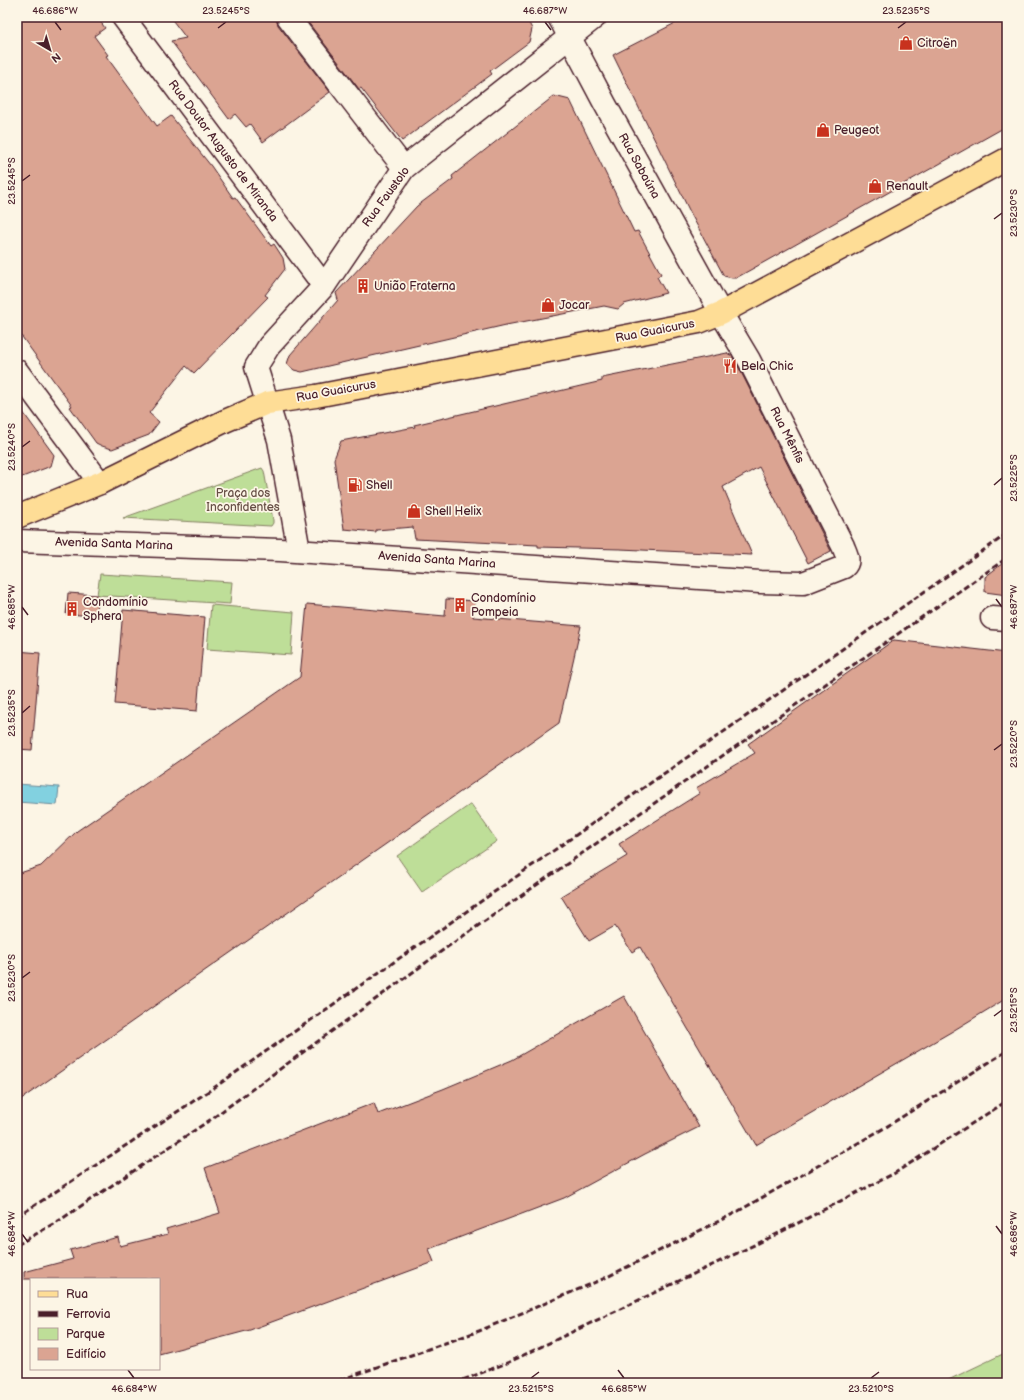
<svg xmlns="http://www.w3.org/2000/svg" width="1024" height="1400" font-family="'Balsamiq Sans',sans-serif">
  <style>
    .green { fill: #bede98; stroke: #847e62 }
    .water { fill: #82d1e0; stroke: #6c8a98 }
    .building { fill: #dba492; stroke: #4a1f2b }
    .lines { fill: none; stroke-linecap: round; stroke-linejoin: round }
    .minor-casing { stroke: #4a1f2b; stroke-width: 25 }
    .major-casing { stroke: #4a1f2b; stroke-width: 25 }
    .minor { stroke: #fcf5e5; stroke-width: 22 }
    .major { stroke: #fedd96; stroke-width: 22 }
    .rail { stroke: #4a1f2b; stroke-width: 3; stroke-dasharray: 6 3; stroke-linecap: butt }
    .ticks { fill: none; stroke: #4a1f2b; stroke-width: 1.5 }
    .labels { text-anchor: middle; dominant-baseline: central; stroke-width: 3.5; stroke-linejoin: round; paint-order: stroke }
    .poi-label { font-size: 12px; fill: #4a1f2b; stroke: #fcf5e5; text-anchor: start }
    .street-label { font-size: 12px; fill: #4a1f2b; stroke: #fcf5e5 }
    .park-label { font-size: 12px; fill: #674f46; stroke: #fcf5e5 }
    .neatline { fill: none; stroke: #4a1f2b; stroke-width: 1.5 }
    .ticks-label { font-size: 10px; text-anchor: middle; fill: #4a1f2b }
  </style>
  <rect width="100%" height="100%" fill="#fcf5e5"/>
  <filter id="ink" filterUnits="userSpaceOnUse"><feTurbulence type="fractalNoise" baseFrequency=".025" numOctaves="2"/><feDisplacementMap in="SourceGraphic" scale="8" xChannelSelector="R" yChannelSelector="G"/><feConvolveMatrix kernelMatrix="1 2 1 2 8 2 1 2 1" color-interpolation-filters="sRGB"/></filter>
  <g filter="url(#ink)">
    <g class="green">
      <path d="M262,468L264,471L273,520V523L271,526L123,518Z"/>
      <path d="M100,574L232,582L230,604L97,595Z"/>
      <path d="M211,605L294,612L291,655L207,649Z"/>
      <path d="M471,804L497,841L422,892L397,856Z"/>
      <path d="M1007,1352V1383H942Z"/>
    </g>
    <path class="water" d="M17,784L59,787L57,805L17,802Z"/>
    <g class="building">
      <path d="M17,17H97L105,28L94,36L108,55L106,56L157,126L171,116L211,166L233,198L235,197L271,246L274,244L283,258L285,269L265,295L268,297L194,373L186,366L149,413L159,422L149,435L112,449L102,446L96,443L70,407L72,406L17,330Z"/>
      <path d="M170,17H276L278,25L330,92L263,142L250,124L246,127L235,114L229,119L186,61L171,41L186,38Z"/>
      <path d="M304,17H526L532,29L529,42L490,71L492,74L402,141L361,88L359,89Z"/>
      <path d="M687,17H1007V126L736,278H732L724,276L691,214L613,55Z"/>
      <path d="M554,96L570,100L634,232L638,231L661,274L657,277L666,293L624,304L618,309L604,306L506,325L302,372L294,370L287,364L290,355L338,300L336,293L417,206L453,179L452,176Z"/>
      <path d="M727,353L732,356L738,366L831,551L808,563L759,467L723,487L752,555L620,549L538,547V545L415,539L413,527L376,530V532L344,529L334,459L341,441L415,427L414,425L602,381V378Z"/>
      <path d="M17,404L54,455L51,466L17,479Z"/>
      <path d="M1007,560V595L985,592V577Z"/>
      <path d="M68,593L97,595L96,616L66,614Z"/>
      <path d="M446,599L475,601L473,617L581,626L559,723L17,1102V874L41,866L77,831L300,677L307,604L445,616Z"/>
      <path d="M123,610L205,617L197,711L115,704Z"/>
      <path d="M894,640L1007,653V998L951,1032L756,1145L640,947L632,952L615,926L589,941L561,896L627,856L619,844L700,793L696,788L755,753L748,744Z"/>
      <path d="M17,651L40,653L32,750L17,749Z"/>
      <path d="M624,996L699,1127L645,1154L564,1198L429,1249L434,1262L250,1330L159,1354V1279H24V1272L73,1259L70,1250L118,1237L120,1246L168,1234L166,1229L220,1213L205,1168L374,1103L378,1114L443,1089L512,1060Z"/>
    </g>
    <g class="lines">
      <defs>
        <g id="minor">
          <path d="M123,17L324,286"/>
          <path d="M288,17L404,168"/>
          <path d="M17,371L100,483"/>
          <path d="M17,541L280,550L760,582L803,583L844,567C851,561 846,554 843,546L749,360L721,313L605,104L559,17"/>
          <path d="M299,551L279,440L256,367L269,346L324,286L404,168L595,17"/>
          <path d="M992,618L1007,619"/>
        </g>
        <path id="major" d="M17,517L100,483L225,421L267,403L316,396L699,322L721,313L1007,159"/>
      </defs>
      <use href="#minor" class="minor-casing"/>
      <use href="#major" class="major-casing"/>
      <use href="#minor" class="minor"/>
      <use href="#major" class="major"/>
      <g class="rail">
        <path d="M17,1217L215,1087L1007,534"/>
        <path d="M17,1245L60,1220L210,1120L446,948L1007,558"/>
        <path d="M332,1383L479,1331L603,1279L735,1213L886,1127L1007,1051"/>
        <path d="M455,1383L507,1363L769,1238L895,1173L1007,1101"/>
      </g>
    </g>
  </g>
  <path class="ticks" d="M55,22L61,30M545,22L551,30M218,28L226,22M898,28L906,22M22,181L30,175M994,219L1002,213M22,447L30,441M994,485L1002,478M996,599L1002,607M22,607L28,615M22,713L30,706M994,750L1002,744M22,978L30,972M994,1016L1002,1010M996,1226L1002,1234M22,1234L28,1242M128,1370L134,1378M618,1370L624,1378M531,1378L539,1372M871,1378L879,1372"/>
  <defs>
    <symbol id="shop-bare" viewBox="-9 -9 18 18"><path d="M-5-2.5h2.3a2.7 3.5 0 0 1 5.4 0H5L5.5 6h-11ZM-1.5-2.5h3a1.5 2.3 0 0 0-3 0Z" fill="#c8321e" stroke="#fcf5e5" stroke-width="2.5" paint-order="stroke"/></symbol>
    <symbol id="building-bare" viewBox="-9 -9 18 18"><path d="M-4-6H4V6H1V3H-1V6H-4ZM-2.5-4.3h1.7v1.8h-1.7ZM.8-4.3h1.7v1.8H.8ZM-2.5-1h1.7V.8h-1.7ZM.8-1h1.7V.8H.8Z" fill="#c8321e" stroke="#fcf5e5" stroke-width="2.5" paint-order="stroke"/></symbol>
    <symbol id="restaurant-bare" viewBox="-9 -9 18 18"><path d="M-5-6h1v4h1v-4h1v4h1v-4h1v5L-1.5 .5V6h-2V.5L-5-1ZM5-6V6H3V1.5H1.5Q1.5-4 5-6Z" fill="#c8321e" stroke="#fcf5e5" stroke-width="2.5" paint-order="stroke"/></symbol>
    <symbol id="fuel-bare" viewBox="-9 -9 18 18"><path d="M-5.5-6h7V0h2V4h1.3V-2.5L3-4.5l.8-.8L6-3V5H2.5V1h-1V6h-7ZM-4.2-4.7v3.2H.2V-4.7Z" fill="#c8321e" stroke="#fcf5e5" stroke-width="2.5" paint-order="stroke"/></symbol>
  </defs>
  <g fill-rule="evenodd">
    <use href="#shop-bare" x="896" y="33" width="20" height="20"/>
    <use href="#shop-bare" x="813" y="120" width="20" height="20"/>
    <use href="#shop-bare" x="865" y="176" width="20" height="20"/>
    <use href="#building-bare" x="353" y="276" width="20" height="20"/>
    <use href="#shop-bare" x="538" y="295" width="20" height="20"/>
    <use href="#restaurant-bare" x="720" y="356" width="20" height="20"/>
    <use href="#fuel-bare" x="345" y="475" width="20" height="20"/>
    <use href="#shop-bare" x="404" y="501" width="20" height="20"/>
    <use href="#building-bare" x="450" y="595" width="20" height="20"/>
    <use href="#building-bare" x="62" y="599" width="20" height="20"/>
  </g>
  <g class="labels">
    <g class="poi-label">
      <text x="917" y="43">Citroën</text>
      <text x="834" y="130">Peugeot</text>
      <text x="886" y="186">Renault</text>
      <text x="374" y="286">União Fraterna</text>
      <text x="559" y="305">Jocar</text>
      <text x="741" y="366">Bela Chic</text>
      <text x="366" y="485">Shell</text>
      <text x="425" y="511">Shell Helix</text>
      <text x="471" y="598">Condomínio<tspan x="471" dy="14">Pompeia</tspan></text>
      <text x="83" y="602">Condomínio<tspan x="83" dy="14">Sphera</tspan></text>
    </g>
    <g class="street-label">
      <text transform="translate(223 151) rotate(53)">Rua Doutor Augusto de Miranda</text>
      <text transform="translate(639 166) rotate(61)">Rua Sabaúna</text>
      <text transform="translate(386 197) rotate(-54)">Rua Faustolo</text>
      <text transform="translate(655 331) rotate(-11)">Rua Guaicurus</text>
      <text transform="translate(336 391) rotate(-10)">Rua Guaicurus</text>
      <text transform="translate(787 435) rotate(63)">Rua Mênfis</text>
      <text transform="translate(114 544) rotate(2)">Avenida Santa Marina</text>
      <text transform="translate(437 560) rotate(4)">Avenida Santa Marina</text>
    </g>
    <g class="park-label">
      <text x="243" y="493">Praça dos<tspan x="243" dy="14">Inconfidentes</tspan></text>
    </g>
  </g>
  <rect width="1024" height="1400" fill="none" stroke="#fcf5e5" stroke-width="44"/>
  <rect x="30" y="1278" width="130" height="92" fill="#fcf5e5" stroke="#b59f9b"/>
  <rect x="38" y="1291" width="20" height="6" fill="#fedd96" stroke="#b59f9b"/>
  <text x="66" y="1298" font-size="12" fill="#4a1f2b">Rua</text>
  <rect x="38" y="1311" width="20" height="6" fill="#4a1f2b" stroke="#b59f9b"/>
  <text x="66" y="1318" font-size="12" fill="#4a1f2b">Ferrovia</text>
  <rect x="38" y="1328" width="20" height="12" fill="#bede98" stroke="#b59f9b"/>
  <text x="66" y="1338" font-size="12" fill="#4a1f2b">Parque</text>
  <rect x="38" y="1348" width="20" height="12" fill="#dba492" stroke="#b59f9b"/>
  <text x="66" y="1358" font-size="12" fill="#4a1f2b">Edifício</text>
  <g transform="translate(50 50) rotate(142)" stroke="#fcf5e5" stroke-width="3" paint-order="stroke">
  <path d="M0-3L7 15L0 10L-7 15Z" fill="#4a1f2b"/>
  <text y="-6" font-size="11" font-weight="bold" text-anchor="middle" fill="#4a1f2b">N</text>
  </g>
  <rect x="22" y="22" width="980" height="1356" class="neatline"/>
  <g class="ticks-label">
    <text x="55" y="14">46.686°W</text>
    <text x="226" y="14">23.5245°S</text>
    <text x="545" y="14">46.687°W</text>
    <text x="906" y="14">23.5235°S</text>
    <text transform="translate(11 181) rotate(-90)" y="4">23.5245°S</text>
    <text transform="translate(1013 213) rotate(-90)" y="4">23.5230°S</text>
    <text transform="translate(11 447) rotate(-90)" y="4">23.5240°S</text>
    <text transform="translate(1013 478) rotate(-90)" y="4">23.5225°S</text>
    <text transform="translate(1013 607) rotate(-90)" y="4">46.687°W</text>
    <text transform="translate(11 607) rotate(-90)" y="4">46.685°W</text>
    <text transform="translate(11 713) rotate(-90)" y="4">23.5235°S</text>
    <text transform="translate(1013 744) rotate(-90)" y="4">23.5220°S</text>
    <text transform="translate(11 978) rotate(-90)" y="4">23.5230°S</text>
    <text transform="translate(1013 1010) rotate(-90)" y="4">23.5215°S</text>
    <text transform="translate(1013 1234) rotate(-90)" y="4">46.686°W</text>
    <text transform="translate(11 1234) rotate(-90)" y="4">46.684°W</text>
    <text x="134" y="1392">46.684°W</text>
    <text x="531" y="1392">23.5215°S</text>
    <text x="624" y="1392">46.685°W</text>
    <text x="871" y="1392">23.5210°S</text>
  </g>
</svg>
